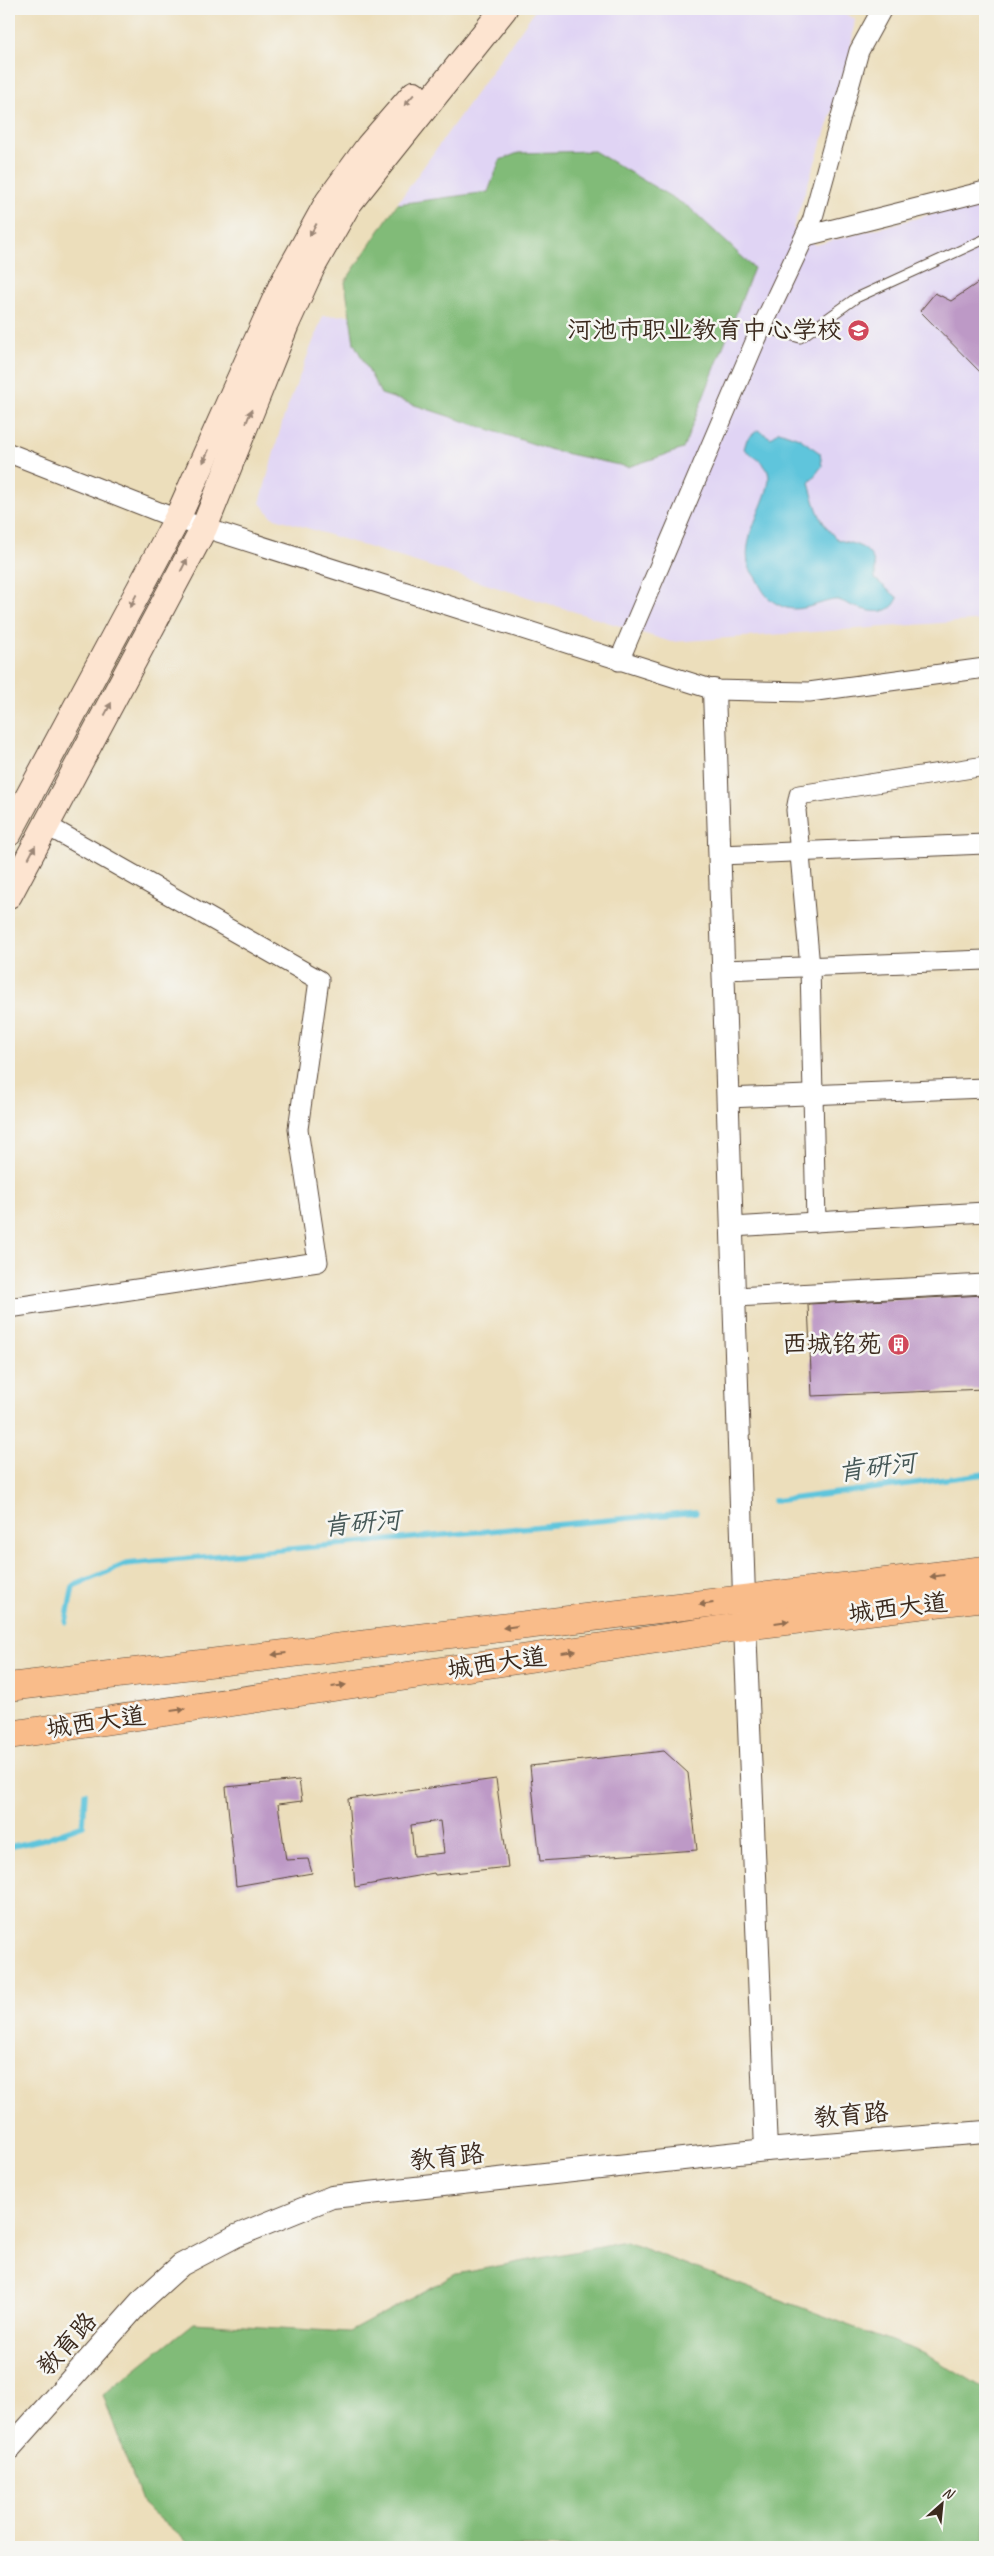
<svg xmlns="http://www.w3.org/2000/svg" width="994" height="2556" font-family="Caveat,'LXGW WenKai TC',sans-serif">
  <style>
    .built { fill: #e0d4f4 }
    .forest { fill: #81bb78; stroke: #5e724b }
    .water { fill: #5fc5dc; stroke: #4d787d }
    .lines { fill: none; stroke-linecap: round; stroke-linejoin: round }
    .stream { stroke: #5fc5dc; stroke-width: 5.5 }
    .building { fill: #bd99c6; fill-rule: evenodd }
    .service-casing { stroke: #564536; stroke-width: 11 }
    .minor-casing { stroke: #564536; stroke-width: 21 }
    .tertiary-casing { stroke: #564536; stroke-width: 24 }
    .secondary-casing { stroke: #564536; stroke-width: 28 }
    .primary-casing { stroke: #564536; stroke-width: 29 }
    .service { stroke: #fff; stroke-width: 9 }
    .minor { stroke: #fff; stroke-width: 19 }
    .tertiary { stroke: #fff; stroke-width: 22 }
    .secondary { stroke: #fde4d0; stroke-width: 26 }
    .primary { stroke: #f9bc8a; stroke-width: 28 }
    .oneway { fill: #9c8777 }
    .oneway2 { fill: #906c4f }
    .labels { text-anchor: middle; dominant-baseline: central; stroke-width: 5; stroke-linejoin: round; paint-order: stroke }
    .poi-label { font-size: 25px; fill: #3b2a1e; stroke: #f6f6f2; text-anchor: end }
    .street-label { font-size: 25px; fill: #3b2a1e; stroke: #f6f6f2 }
    .water-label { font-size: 26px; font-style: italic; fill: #465857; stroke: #f6f6f2 }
  </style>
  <rect width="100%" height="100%" fill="#f6f6f2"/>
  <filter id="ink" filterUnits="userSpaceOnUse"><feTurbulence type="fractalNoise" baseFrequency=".02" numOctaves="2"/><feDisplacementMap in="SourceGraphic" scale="10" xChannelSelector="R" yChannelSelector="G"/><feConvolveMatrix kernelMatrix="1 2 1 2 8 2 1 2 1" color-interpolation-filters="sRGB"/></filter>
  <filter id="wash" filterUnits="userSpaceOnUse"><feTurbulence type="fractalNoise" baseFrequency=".0096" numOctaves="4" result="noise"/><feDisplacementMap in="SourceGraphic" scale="20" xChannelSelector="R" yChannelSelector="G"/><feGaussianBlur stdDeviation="1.12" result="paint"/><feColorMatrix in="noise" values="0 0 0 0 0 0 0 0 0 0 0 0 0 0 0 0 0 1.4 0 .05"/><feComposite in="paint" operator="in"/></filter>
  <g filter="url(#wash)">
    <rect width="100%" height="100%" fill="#ecdebb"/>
    <path class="built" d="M536,9H836L855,19L849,61L793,228L815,245L985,200V620L671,642L272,517L260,503L284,416L323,316L350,315L354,343L381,394L555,451L628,467L683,449L690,208L594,151L500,160L488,192L397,204Z"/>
    <g class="forest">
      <path d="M594,151L690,208L754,268L683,449L628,467L555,451L381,394L354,343L345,282L397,204L488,192L500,160L518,153Z"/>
      <path d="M626,2242L926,2354L985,2390V2547H193L143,2504L103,2395L193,2323L349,2332L456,2274Z"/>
    </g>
    <path class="water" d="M758,430L771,438L779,431L799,438L820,453L822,466L809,483C815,504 819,522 836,538C839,541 845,541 850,543C871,548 876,559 875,579L898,598C890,617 871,612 855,607C849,605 840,599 834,600C815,603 798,615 779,605C767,599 763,592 757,580C755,576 751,572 749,567C739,535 775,493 768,472C765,462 751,455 744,449L747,439Z"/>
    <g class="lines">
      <g class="stream">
        <path d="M774,1501L985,1474"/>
        <path d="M66,1622L73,1586L126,1564L696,1512"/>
        <path d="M9,1847L44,1839L83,1825L85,1793"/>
      </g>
    </g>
    <g id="blocks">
      <g class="building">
        <path d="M985,278V377L920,311L935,293L951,301Z"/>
        <path d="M985,1295V1389L812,1396L808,1304Z"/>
        <path d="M664,1751L688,1773L697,1850L540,1861L530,1766Z"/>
        <path d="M496,1779L508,1867L435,1875L434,1873L355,1887L348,1799ZM440,1821L444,1853L414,1856L411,1825Z"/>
        <path d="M299,1780L302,1801L278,1804L286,1860L308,1859L312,1873L236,1886L226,1787Z"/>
      </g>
    </g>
  </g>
  <g filter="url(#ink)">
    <use href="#blocks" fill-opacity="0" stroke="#564536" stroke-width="1"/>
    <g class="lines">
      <defs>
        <path id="service" d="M762,327L800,338L856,298L985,239"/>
        <g id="minor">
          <path d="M806,236L985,191"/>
          <path d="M9,453L177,519L714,690L809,692L985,668"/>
          <path d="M619,661L755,342L812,221L859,51L882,9"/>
          <path d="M720,855L985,844"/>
          <path d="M724,970L985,960"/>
          <path d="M728,1098L985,1088"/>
          <path d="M816,1222L810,967L796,810L799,795L985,766"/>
          <path d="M732,1227L985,1212"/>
          <path d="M735,1297L985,1284"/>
          <path d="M9,1308L318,1262L298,1129L319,980L46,825"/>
        </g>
        <g id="tertiary">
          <path d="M714,690L745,1626L766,2150"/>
          <path d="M9,2449L140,2302L181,2265L236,2236L332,2197L766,2150L985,2132"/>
        </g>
        <g id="secondary">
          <path d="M9,833L177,519L281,287L328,202L369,146L414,94"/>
          <path d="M9,895L204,528L286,324L312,267L348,204L504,9"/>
        </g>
        <g id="primary">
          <path d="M9,1687L985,1570"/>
          <path d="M9,1735L745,1626L985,1597"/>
        </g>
      </defs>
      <use href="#service" class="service-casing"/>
      <use href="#minor" class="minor-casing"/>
      <use href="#tertiary" class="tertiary-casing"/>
      <use href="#secondary" class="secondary-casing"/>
      <use href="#primary" class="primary-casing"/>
      <use href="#service" class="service"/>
      <use href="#minor" class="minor"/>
      <use href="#tertiary" class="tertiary"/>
      <use href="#secondary" class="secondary"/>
      <use href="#primary" class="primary"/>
    </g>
    <defs><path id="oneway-solid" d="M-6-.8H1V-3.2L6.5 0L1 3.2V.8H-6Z" transform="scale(1.25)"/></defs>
    <g class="oneway">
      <use href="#oneway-solid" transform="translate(409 100) rotate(131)"/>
      <use href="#oneway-solid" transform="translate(313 230) rotate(119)"/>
      <use href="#oneway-solid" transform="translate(249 416) rotate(-68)"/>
      <use href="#oneway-solid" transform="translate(206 456) rotate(114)"/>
      <use href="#oneway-solid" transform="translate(184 565) rotate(-63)"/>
      <use href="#oneway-solid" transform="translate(133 601) rotate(118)"/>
      <use href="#oneway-solid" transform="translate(108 709) rotate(-62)"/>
      <use href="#oneway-solid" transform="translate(32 852) rotate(-62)"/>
    </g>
    <g class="oneway2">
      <use href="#oneway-solid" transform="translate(937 1576) rotate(173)"/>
      <use href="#oneway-solid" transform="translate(706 1604) rotate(173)"/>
      <use href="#oneway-solid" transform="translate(782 1622) rotate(-7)"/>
      <use href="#oneway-solid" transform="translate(510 1627) rotate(173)"/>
      <use href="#oneway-solid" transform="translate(569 1652) rotate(-8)"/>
      <use href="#oneway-solid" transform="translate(279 1654) rotate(173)"/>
      <use href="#oneway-solid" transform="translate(339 1686) rotate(-8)"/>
      <use href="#oneway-solid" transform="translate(178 1710) rotate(-8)"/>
    </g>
  </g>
  <defs>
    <symbol id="school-disc" viewBox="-11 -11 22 22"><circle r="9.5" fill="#d1495b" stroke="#f6f6f2"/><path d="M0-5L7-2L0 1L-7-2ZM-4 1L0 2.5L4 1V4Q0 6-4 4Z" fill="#fff"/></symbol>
    <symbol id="building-disc" viewBox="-11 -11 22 22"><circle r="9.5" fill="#d1495b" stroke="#f6f6f2"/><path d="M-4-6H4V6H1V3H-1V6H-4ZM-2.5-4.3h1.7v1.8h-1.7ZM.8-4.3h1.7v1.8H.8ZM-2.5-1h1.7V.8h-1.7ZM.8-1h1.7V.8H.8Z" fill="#fff"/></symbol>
  </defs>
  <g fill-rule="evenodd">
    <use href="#school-disc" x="846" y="318" width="25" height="25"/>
    <use href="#building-disc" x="886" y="1332" width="25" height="25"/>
  </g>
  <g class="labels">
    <g class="poi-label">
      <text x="842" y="330">河池市职业教育中心学校</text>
      <text x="882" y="1344">西城铭苑</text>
    </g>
    <g class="street-label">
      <text transform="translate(898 1608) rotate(-7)">城西大道</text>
      <text transform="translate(497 1663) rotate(-8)">城西大道</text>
      <text transform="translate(96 1722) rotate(-8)">城西大道</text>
      <text transform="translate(851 2115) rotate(-5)">教育路</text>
      <text transform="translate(447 2157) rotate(-6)">教育路</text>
      <text transform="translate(67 2344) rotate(-48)">教育路</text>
    </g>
    <g class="water-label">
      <text transform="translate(877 1467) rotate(-7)">肯研河</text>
      <text transform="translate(362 1523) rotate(-5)">肯研河</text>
    </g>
  </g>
  <rect width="994" height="2556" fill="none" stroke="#f6f6f2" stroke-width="30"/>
  <g transform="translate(942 2504) rotate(27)" stroke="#f6f6f2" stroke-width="4" paint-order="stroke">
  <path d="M0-4L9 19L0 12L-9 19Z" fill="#3b2a1e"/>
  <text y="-8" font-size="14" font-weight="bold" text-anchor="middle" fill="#3b2a1e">N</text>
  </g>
</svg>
